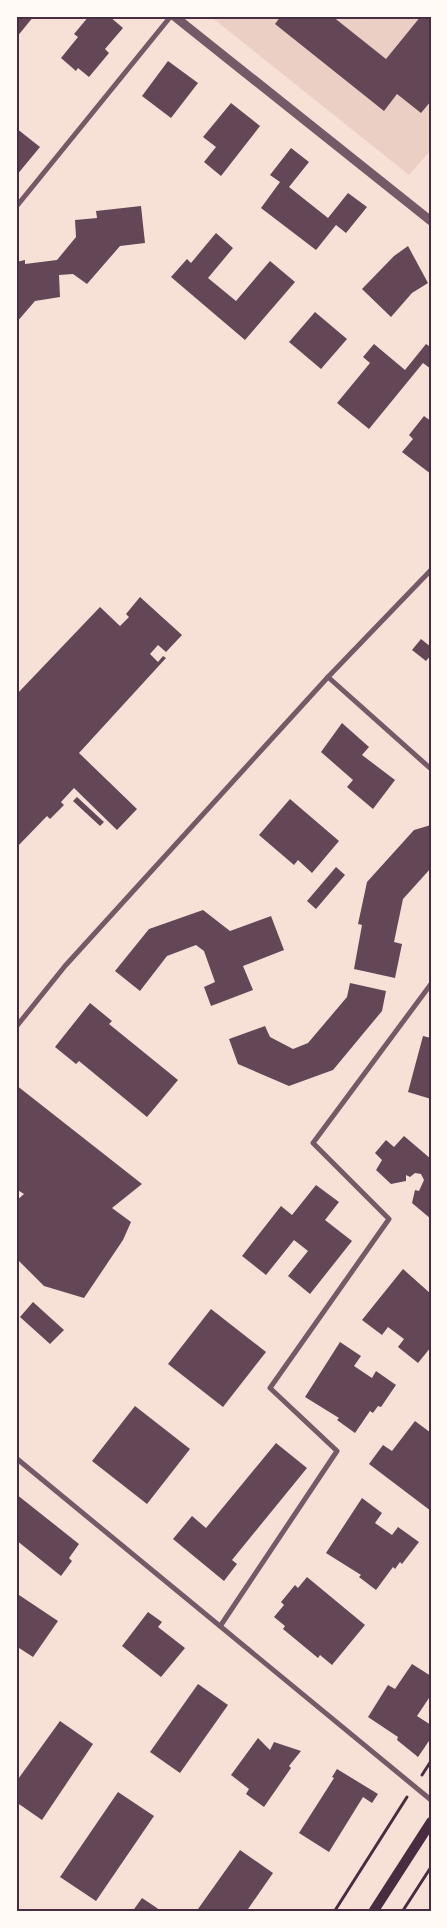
<svg xmlns="http://www.w3.org/2000/svg" width="447" height="1928" font-family="'Work Sans',sans-serif">
  <style>
    .green { fill: #ebcfc5 }
    .building { fill: #644757 }
    .lines { fill: none; stroke-linecap: round; stroke-linejoin: round }
    .path { stroke: #4a2c40; stroke-width: 3 }
    .minor { stroke: #755966; stroke-width: 5 }
    .tertiary { stroke: #755966; stroke-width: 9 }
    .secondary { stroke: #4a2c40; stroke-width: 10 }
    .neatline { fill: none; stroke: #4a2c40; stroke-width: 2 }
  </style>
  <rect width="100%" height="100%" fill="#f7e1d7"/>
  <path class="green" d="M210,16H431V150L409,175Z"/>
  <g class="building">
    <path d="M16,16H34L16,38Z"/>
    <path d="M89,16H109L123,28L105,49L109,53L89,77L78,68L76,71L61,58L78,37L74,34Z"/>
    <path d="M281,16H332L386,59L421,16H431V101L421,113L397,94L384,111L275,24Z"/>
    <path d="M168,61L198,83L171,118L142,96Z"/>
    <path d="M231,103L260,126L221,176L204,162L216,147L203,137Z"/>
    <path d="M16,128L40,147L16,176Z"/>
    <path d="M291,148L309,162L289,187L328,218L348,193L367,207L346,233L336,225L316,250L261,208L280,182L270,175Z"/>
    <path d="M141,206L145,243L120,246L87,284L73,274L59,275L60,297L35,301L16,323V262L25,260V264L57,260L76,237L75,220L97,218L96,211Z"/>
    <path d="M216,233L233,248L208,278L236,301L270,261L295,282L245,340L171,277L187,259L191,263Z"/>
    <path d="M408,246L428,283L412,293L391,317L362,289L394,256Z"/>
    <path d="M315,312L347,339L321,369L289,342Z"/>
    <path d="M431,343V369L423,363L369,429L337,403L370,363L363,357L374,344L405,370L426,344L429,346Z"/>
    <path d="M424,416L431,421V474L402,452L413,439L409,435Z"/>
    <path d="M140,597L182,635L166,652L158,645L150,654L158,662L163,656L166,658L79,753L137,809L117,830L74,788L61,802L64,805L50,819L47,816L16,848V695L100,607L120,626L129,617L126,614Z"/>
    <path d="M421,639L431,647V655L426,661L412,650Z"/>
    <path d="M342,723L369,747L362,755L395,780L373,809L347,787L353,780L321,752Z"/>
    <path d="M77,797L104,822L100,826L73,801Z"/>
    <path d="M290,799L339,841L312,873L298,860L294,865L259,835Z"/>
    <path d="M431,825V868L403,899L394,942L402,944L395,978L354,969L362,925L358,924L367,882L414,830Z"/>
    <path d="M336,867L345,875L316,909L307,901Z"/>
    <path d="M203,910L230,931L271,916L284,950L243,966L253,990L211,1006L204,987L215,982L204,951L196,945L167,956L140,991L115,971L149,929Z"/>
    <path d="M350,983L386,991L382,1011L333,1070L289,1086L238,1064L229,1039L265,1026L270,1037L293,1049L308,1043L347,997Z"/>
    <path d="M90,1003L112,1021L109,1024L178,1080L147,1117L79,1061L76,1064L55,1047Z"/>
    <path d="M423,1036L431,1038V1099L408,1092Z"/>
    <path d="M16,1085L142,1184L112,1208L131,1222L123,1240L84,1298L44,1286L16,1258V1201L24,1194L16,1189Z"/>
    <path d="M404,1136L431,1159V1219L412,1203L415,1190L419,1191L424,1180L421,1174L415,1173L410,1177L406,1175V1181L391,1184L376,1170L382,1160L375,1153L386,1140L394,1147Z"/>
    <path d="M316,1185L339,1202L325,1220L352,1241L310,1294L288,1276L308,1251L294,1240L266,1275L242,1256L281,1206L292,1215Z"/>
    <path d="M403,1269L431,1294V1347L418,1363L398,1347L404,1339L388,1327L382,1335L362,1320Z"/>
    <path d="M33,1302L64,1330L50,1344L20,1317Z"/>
    <path d="M211,1309L266,1352L223,1407L168,1364Z"/>
    <path d="M340,1342L361,1356L354,1366L372,1378L376,1371L396,1385L381,1407L378,1406L373,1413L370,1411L355,1433L337,1420L339,1418L305,1397Z"/>
    <path d="M135,1406L190,1449L147,1504L92,1461Z"/>
    <path d="M415,1421L431,1433V1511L369,1464L383,1445L392,1451Z"/>
    <path d="M276,1443L307,1468L232,1560L237,1564L224,1581L173,1539L192,1516L206,1528Z"/>
    <path d="M16,1494L79,1544L69,1558L72,1561L61,1576L16,1540Z"/>
    <path d="M362,1498L382,1513L375,1523L392,1535L398,1527L419,1542L402,1564L400,1562L395,1569L393,1567L376,1590L359,1577L361,1575L326,1553Z"/>
    <path d="M307,1577L365,1625L332,1665L320,1655L318,1658L283,1629L285,1626L274,1617L284,1605L281,1602L295,1585L298,1588Z"/>
    <path d="M16,1593L58,1621L33,1657L16,1646Z"/>
    <path d="M148,1612L162,1622L158,1627L185,1648L161,1677L122,1646Z"/>
    <path d="M412,1664L431,1676V1695L417,1716L431,1725V1738L418,1757L397,1740L398,1737L368,1717L388,1685L395,1689Z"/>
    <path d="M198,1684L228,1705L180,1773L150,1752Z"/>
    <path d="M60,1721L93,1744L42,1820L16,1802V1782Z"/>
    <path d="M258,1738L270,1750L274,1742L301,1751L289,1766L291,1768L264,1807L246,1794L249,1789L231,1775Z"/>
    <path d="M337,1769L378,1794L372,1803L363,1797L329,1852L299,1833L334,1778L332,1777Z"/>
    <path d="M118,1792L154,1816L96,1901L60,1877Z"/>
    <path d="M240,1850L273,1873L246,1912H201L198,1909Z"/>
    <path d="M142,1898L157,1908L161,1912H132Z"/>
  </g>
  <g class="lines">
    <g class="path">
      <path d="M422,1775L431,1761"/>
      <path d="M334,1912L407,1797"/>
      <path d="M402,1912L431,1867"/>
    </g>
    <g class="minor">
      <path d="M16,207L171,16"/>
      <path d="M328,677L431,769"/>
      <path d="M16,1027L65,966L328,677L431,570"/>
      <path d="M16,1458L431,1800"/>
      <path d="M221,1625L337,1451L270,1388L389,1219L313,1143L431,984"/>
    </g>
    <path class="tertiary" d="M174,16L431,221"/>
    <path class="secondary" d="M373,1912L431,1822"/>
  </g>
  <rect width="447" height="1928" fill="none" stroke="#fffaf5" stroke-width="35"/>
  <rect x="18" y="18" width="412" height="1892" class="neatline"/>
</svg>
